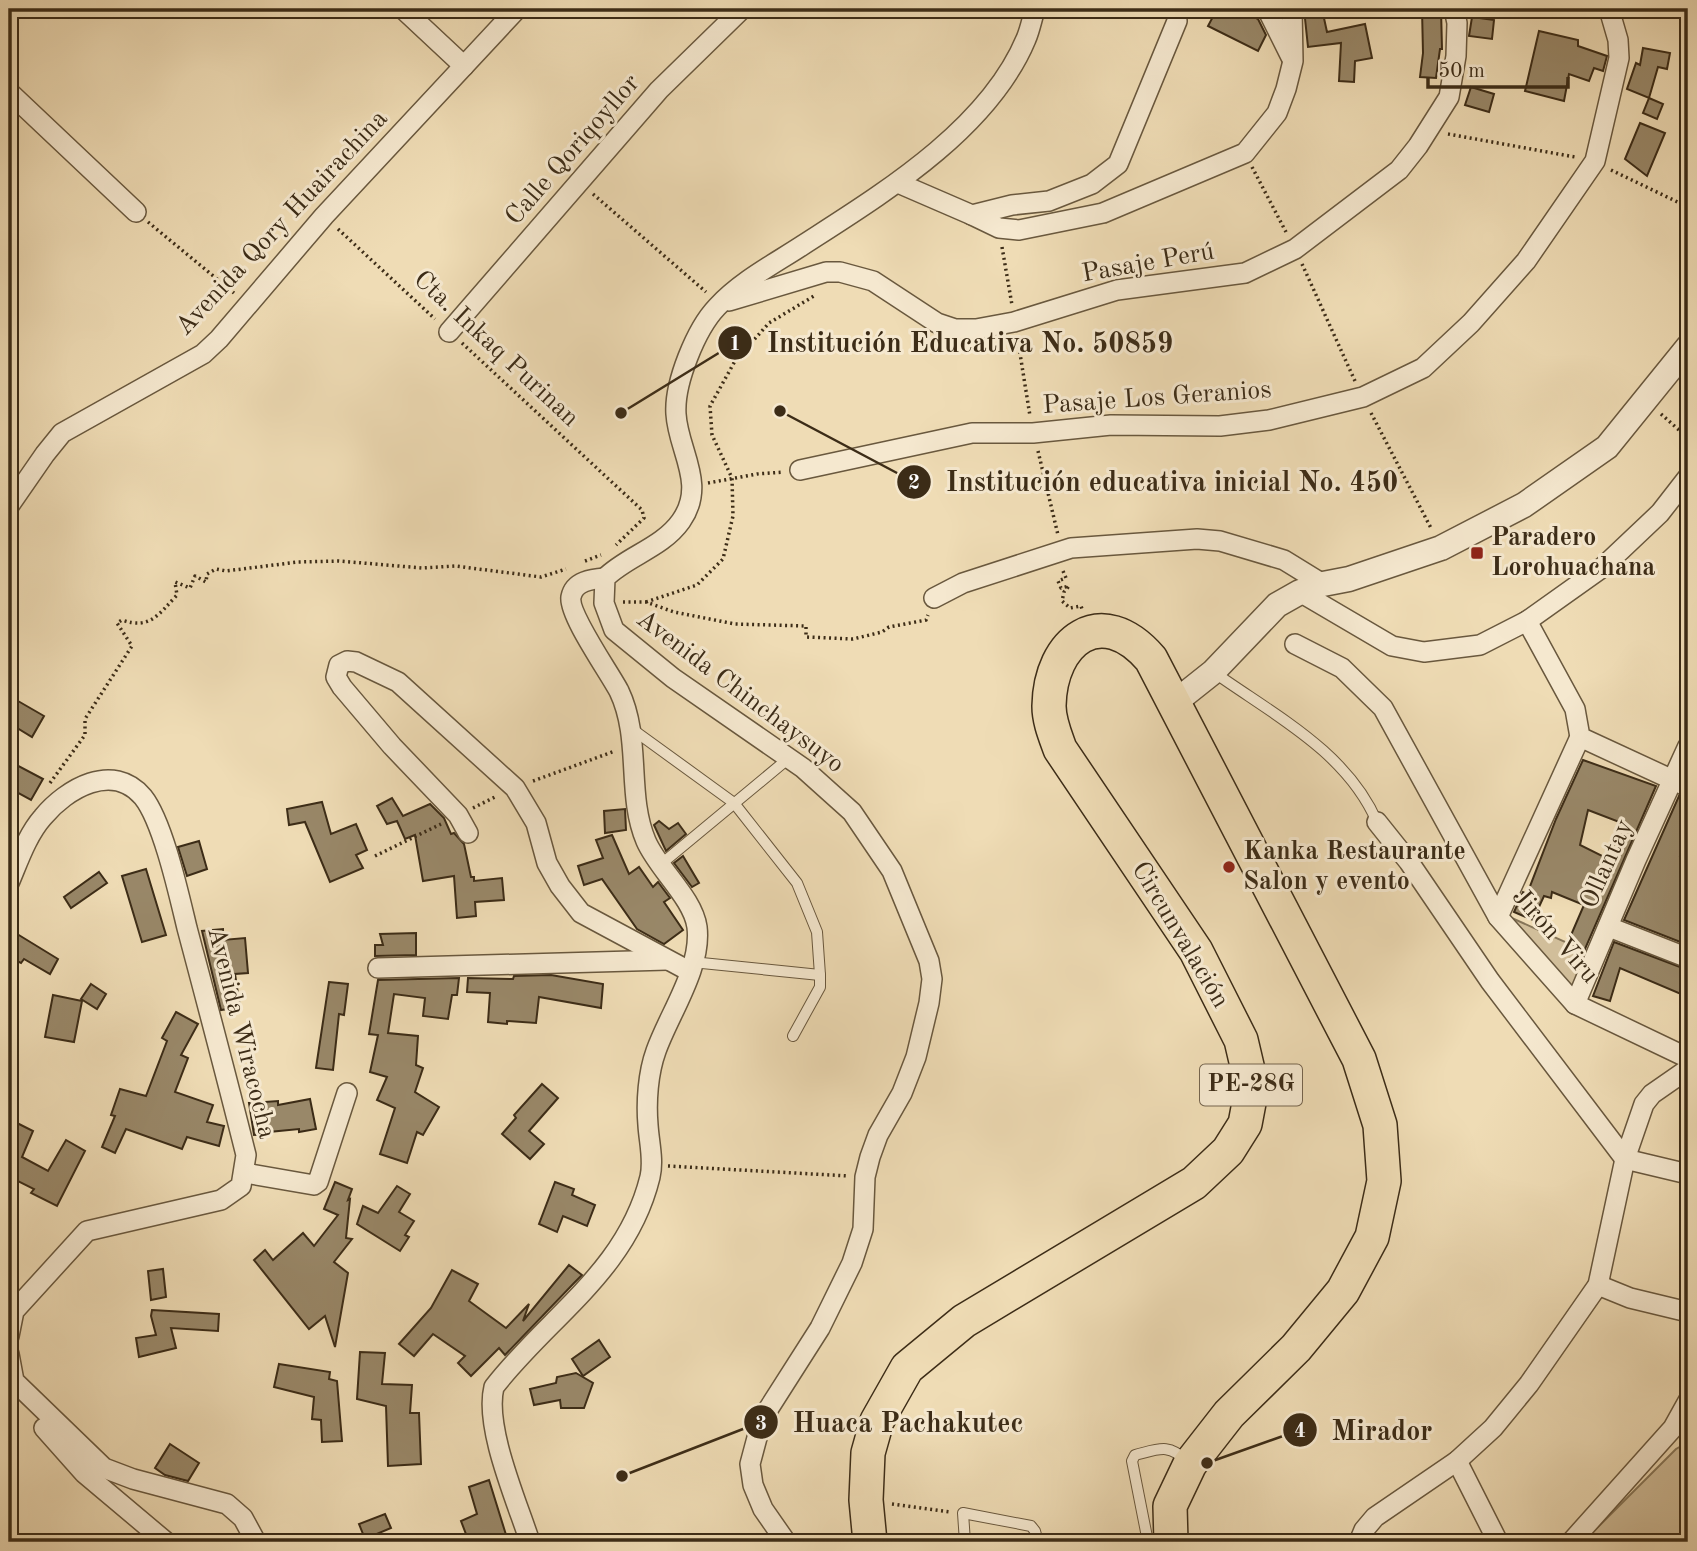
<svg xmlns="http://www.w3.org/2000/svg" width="1697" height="1551" font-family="'Old Standard TT',serif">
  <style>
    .green { fill: #d1be9a; stroke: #867558; stroke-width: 2 }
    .building { fill: #998869; stroke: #3c2c17; stroke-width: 2; fill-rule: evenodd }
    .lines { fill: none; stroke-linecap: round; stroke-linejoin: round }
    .service-casing { stroke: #69583e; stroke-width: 12 }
    .minor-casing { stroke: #69583e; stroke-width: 22 }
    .tertiary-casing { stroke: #69583e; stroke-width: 27 }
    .trunk-casing { stroke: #3c2c17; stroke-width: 36 }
    .path { stroke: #3c2c17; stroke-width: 3.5; stroke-dasharray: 2 3.5; stroke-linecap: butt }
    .service { stroke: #f5e8cf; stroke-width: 10 }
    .minor { stroke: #f5e8cf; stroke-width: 19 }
    .tertiary { stroke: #f5e8cf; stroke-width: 24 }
    .trunk { stroke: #efdcb5; stroke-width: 33 }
    .poi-dot { fill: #8f2418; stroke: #f5e8cf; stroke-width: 2.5 }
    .labels { text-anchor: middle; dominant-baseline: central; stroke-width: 6; stroke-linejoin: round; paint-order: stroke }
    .shield { fill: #f5e8cf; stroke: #74644e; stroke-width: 2 }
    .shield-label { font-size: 24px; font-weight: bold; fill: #3c2c17 }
    .street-label { font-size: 26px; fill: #3c2c17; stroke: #f5e8cf }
    .poi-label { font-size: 26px; font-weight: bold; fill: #3c2c17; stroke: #f5e8cf; text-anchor: start }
    .leader { fill: none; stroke: #3c2c17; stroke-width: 2.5 }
    .callout-dot { fill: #3c2c17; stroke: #f5e8cf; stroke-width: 2.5 }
    .mark-label { font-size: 21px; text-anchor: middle; font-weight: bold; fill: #fff }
    .callout-label { font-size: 28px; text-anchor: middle; font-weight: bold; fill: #3c2c17; stroke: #f5e8cf; stroke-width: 6; stroke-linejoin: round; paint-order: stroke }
  </style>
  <rect width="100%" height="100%" fill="#efdcb5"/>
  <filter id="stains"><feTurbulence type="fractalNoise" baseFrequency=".00286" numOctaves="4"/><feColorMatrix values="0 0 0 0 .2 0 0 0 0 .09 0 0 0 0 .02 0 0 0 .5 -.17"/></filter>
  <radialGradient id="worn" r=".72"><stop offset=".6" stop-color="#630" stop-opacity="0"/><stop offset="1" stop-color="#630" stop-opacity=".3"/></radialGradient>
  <g class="green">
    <path d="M1505,915L1592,954L1574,989Z"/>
    <path d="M1685,1444L1688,1445V1542H1583L1676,1449Z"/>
  </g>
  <g class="building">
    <path d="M1217,9H1239L1258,19L1266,35L1258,51L1208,26Z"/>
    <path d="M1304,9H1322L1327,32L1365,24L1372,58L1355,61L1354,82L1339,81L1341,43L1308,47Z"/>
    <path d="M1422,9H1441L1442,49H1440L1436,78L1420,77L1423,53Z"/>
    <path d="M1472,17L1494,20L1492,39L1469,36Z"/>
    <path d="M1539,31L1578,40V46L1607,56L1603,71L1594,68L1589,81L1569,74L1564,101L1525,91Z"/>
    <path d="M1643,48L1670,53L1667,69L1658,67L1649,98L1627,89L1636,63L1640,65Z"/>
    <path d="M1471,87L1494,94L1489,112L1465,105Z"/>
    <path d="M1649,98L1663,104L1657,119L1643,113Z"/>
    <path d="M1640,123L1665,133L1647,176L1625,159Z"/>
    <path d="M18,701L44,716L32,737L9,723V715Z"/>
    <path d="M1583,760L1656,786L1585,949L1568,942L1584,905L1552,892L1551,898L1544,896L1533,920L1514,912L1523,892L1527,894L1556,819ZM1588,810L1622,823L1606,858L1580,845Z"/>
    <path d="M9,761L43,779L31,800L9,788Z"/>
    <path d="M1679,796L1688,799V836L1680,856L1688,862V945L1624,920Z"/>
    <path d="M392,798L403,816L430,804L444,818L451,834L454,833L464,844L471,877H474V881L502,878L504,900L475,902L476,916L457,918L454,876L423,881L415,835L405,839L397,821L387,824L377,806Z"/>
    <path d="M322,802L331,834L356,824L367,850L356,855L363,868L330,882L305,822L289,825L287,809Z"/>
    <path d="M625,809L626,830L605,833L604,811Z"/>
    <path d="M659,821L669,829L678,823L686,834L666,851L654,825Z"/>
    <path d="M612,835L629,874L639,867L653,887L658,882L670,898L664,902L683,930L664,944L637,929L602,879L584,885L578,866L603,858L596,840Z"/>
    <path d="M199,841L207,869L187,876L178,847Z"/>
    <path d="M683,856L699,883L692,887L674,863Z"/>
    <path d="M146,869L166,935L142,942L122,876Z"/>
    <path d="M99,872L107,883L71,908L64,897Z"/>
    <path d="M9,929L58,959L50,974L24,959L21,963L9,957Z"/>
    <path d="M223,929V940L245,938L248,973L235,974L240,1007L221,1010L202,931Z"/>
    <path d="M416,933V955L375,956V945H383L380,934Z"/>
    <path d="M1614,942L1688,970V997L1620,968L1610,1001L1593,996Z"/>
    <path d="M551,975L603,984L601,1008L539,997L536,1023L507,1021V1024L488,1022L490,993L467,992L468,978L513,979L514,976Z"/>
    <path d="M459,978L457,995H452L448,1019L423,1016L425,998L394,994L388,1033L418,1036L416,1065L423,1068L415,1092L439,1107L423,1135L417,1132L407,1163L380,1154L395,1108L377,1100L387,1077L370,1072L378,1035L369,1034L378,980Z"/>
    <path d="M329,982L348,984L344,1015L339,1014L333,1070L316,1068Z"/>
    <path d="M91,984L106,994L97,1009L81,999Z"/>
    <path d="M53,995L82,1001L74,1042L45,1037Z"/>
    <path d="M176,1012L198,1024L181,1055L188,1058L175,1092L213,1105L207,1122L224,1126L219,1146L187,1137L182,1149L126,1129L115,1153L102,1147L115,1116L111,1115L120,1089L146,1096L167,1041L162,1038Z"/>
    <path d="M542,1084L558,1098L529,1131L544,1144L530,1159L502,1134L516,1118L514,1115Z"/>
    <path d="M310,1099L316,1129L299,1132V1129L269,1132V1134L254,1135L249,1103L278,1101V1105Z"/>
    <path d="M15,1122L33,1131L22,1157L48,1171L66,1140L85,1151L57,1206L31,1193L34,1189L12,1178L9,1185V1136Z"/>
    <path d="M335,1182L352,1189L348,1200L350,1199L346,1238L352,1239L334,1262L348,1273L335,1347L325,1316L309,1329L254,1260L265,1250L273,1260L303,1233L314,1246L338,1215L324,1209Z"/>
    <path d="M555,1182L574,1189L572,1195L595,1205L587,1226L563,1216L557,1232L539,1224Z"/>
    <path d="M397,1186L410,1194L399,1212L414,1221L405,1235L409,1237L400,1251L357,1224L363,1206L378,1213Z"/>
    <path d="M569,1265L582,1275L575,1282L505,1355L499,1348L471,1376L458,1363L465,1356L433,1334L414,1356L399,1344L431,1308L452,1270L478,1284L469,1301L506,1328L529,1304L523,1321Z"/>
    <path d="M163,1269L166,1297L151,1300L148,1271Z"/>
    <path d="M152,1310L219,1314L218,1331L171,1328L176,1348L139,1357L136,1338L156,1335L151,1316Z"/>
    <path d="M599,1340L610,1357L583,1376L572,1359Z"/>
    <path d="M360,1352L385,1353L382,1384L412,1385L410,1413H419L421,1464L388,1466L386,1406L357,1399Z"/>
    <path d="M279,1364L330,1372L329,1379L337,1381L342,1441L322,1442L321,1420L312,1419L314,1397L274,1387Z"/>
    <path d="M576,1373L593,1383L584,1408H561L560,1400L534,1405L530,1389L556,1383L557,1377Z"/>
    <path d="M170,1444L199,1463L188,1481L165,1475L155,1468Z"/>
    <path d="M489,1480L507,1538L495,1542H469L461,1521L477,1514L469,1487Z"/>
    <path d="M385,1514L391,1528L365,1539L359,1524Z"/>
  </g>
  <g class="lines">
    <defs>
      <g id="service">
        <path d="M1215,673C1274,715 1347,752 1377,822"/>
        <path d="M632,729L734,803L797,883L817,932L820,975V987L793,1036"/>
        <path d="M660,865L789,758"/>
        <path d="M692,962L820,975"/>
        <path d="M965,1542L963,1513L1031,1526L1035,1531L1038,1542"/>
        <path d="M1148,1542L1132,1461L1135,1455C1159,1449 1168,1443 1187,1461"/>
      </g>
      <g id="minor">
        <path d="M403,9L464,66"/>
        <path d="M1267,9L1291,57"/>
        <path d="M9,92L136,212"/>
        <path d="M898,183L972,215L1012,205L1049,201L1092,184L1118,164L1177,21"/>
        <path d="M972,215L999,228L1019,230L1103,213L1245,153L1277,113L1286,89L1293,61L1292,9"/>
        <path d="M729,301L826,272H840L873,281L937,323L955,329H976L1014,322L1117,290L1245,273L1295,249L1399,170L1418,146L1449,97L1456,56L1457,23L1454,9"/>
        <path d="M449,332L659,90L742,9"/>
        <path d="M800,470L972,433H1033L1111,425L1220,426L1269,420L1363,397L1423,368L1471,323L1526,261L1595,161L1619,58L1618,40L1609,9"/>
        <path d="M9,506L45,454L62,433L203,354L219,339L324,216L517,9"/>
        <path d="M1300,592L1392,646L1424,652L1480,645L1527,621L1603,567L1660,513L1688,477"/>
        <path d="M934,598L963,583L1071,548L1197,539L1220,541L1284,560L1323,584"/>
        <path d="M1527,621L1575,709L1580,737L1688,787"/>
        <path d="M1295,644L1342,668L1383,708L1498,917L1575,1004L1688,1058"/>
        <path d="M1377,822L1409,862L1490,981L1625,1159"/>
        <path d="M468,833L458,815L392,746L342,687L336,677L339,665L347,661L356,662L398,682L515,788L536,823L547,863L560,886L581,913L689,971"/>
        <path d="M9,883C18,862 27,835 43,817C66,789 113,761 143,797C163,822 179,895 187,928C207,1003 227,1079 246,1155L241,1186L221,1200L87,1231L14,1311L9,1336"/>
        <path d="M1498,917L1580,737"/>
        <path d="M1609,927L1688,958"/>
        <path d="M378,968L667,960"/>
        <path d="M1575,1004L1636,860L1688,746"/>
        <path d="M1625,1159L1688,1174"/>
        <path d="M245,1173L314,1185L318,1182L347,1093"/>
        <path d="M1598,1285L1630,1298L1688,1312"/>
        <path d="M9,1354L14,1381L104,1468L133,1479L227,1504L243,1518L256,1542"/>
        <path d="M44,1428L84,1473L166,1542"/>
        <path d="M1457,1461L1498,1542"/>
        <path d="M530,1542C517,1502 484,1427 494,1387C549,1316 627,1271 650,1177C654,1160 649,1142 648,1125C646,1102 648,1073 656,1051C669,1014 702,968 697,927C693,898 658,869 646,841C626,794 642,739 619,691C609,672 568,614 571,597C574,581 592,579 605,578"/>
        <path d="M786,1542L763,1509L753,1485L750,1464L762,1419L820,1328L852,1263L863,1229L865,1177L870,1157L878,1135L902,1093L916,1057L929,1003L932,979L929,961L892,871L852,812L803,768L673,678L614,630L604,603L605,578C627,556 662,548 681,521C707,484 678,451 676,414C674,383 696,329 717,307C741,281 774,264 803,245C882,194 988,130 1026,39C1030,30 1032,19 1035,9"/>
        <path d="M1359,1542L1364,1530L1375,1517L1457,1461L1493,1428L1529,1384L1598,1285L1625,1159L1644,1104L1652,1094L1688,1069"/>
        <path d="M1571,1542L1673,1428L1688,1401"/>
      </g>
      <path id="tertiary" d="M1174,703L1213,672L1277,605L1300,592L1323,584L1349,579L1441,548L1524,505L1607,447L1688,347"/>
      <path id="trunk" d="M870,1542L866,1500L868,1453L877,1421L907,1368L964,1321L1194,1183L1228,1151L1245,1124L1252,1087L1241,1040L1196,951L1060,749C1055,735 1049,721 1049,706C1050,641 1101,601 1151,659L1359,1059L1380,1125L1384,1181L1372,1237L1343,1291L1296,1348L1229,1414L1190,1464L1170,1506L1171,1542"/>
    </defs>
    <use href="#service" class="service-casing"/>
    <use href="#minor" class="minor-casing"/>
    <use href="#tertiary" class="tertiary-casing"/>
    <use href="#trunk" class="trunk-casing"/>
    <g class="path">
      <path d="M1448,134L1575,157"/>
      <path d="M1252,167L1286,232"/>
      <path d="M1611,170L1688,207"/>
      <path d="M593,194L706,292"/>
      <path d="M148,222L234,293"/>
      <path d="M338,229L435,319"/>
      <path d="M1002,247L1012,305"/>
      <path d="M1302,264L1355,381"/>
      <path d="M1018,341L1030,416"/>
      <path d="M462,343L642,510L644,518L616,545"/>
      <path d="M1371,413L1432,530"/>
      <path d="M1661,414L1688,438"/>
      <path d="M1038,451L1058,535"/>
      <path d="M708,483L757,474L784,472"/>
      <path d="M585,561L601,555"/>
      <path d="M1063,571L1066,578L1058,581L1061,588L1069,586L1064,592L1062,601L1070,608L1081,606L1082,609"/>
      <path d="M623,602H646L674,612L735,624L806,626V637L853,639L882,632L889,627L926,620L928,615"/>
      <path d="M646,602L697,585L723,559L733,516L732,478L712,435L710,406L735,361L769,323L814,296"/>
      <path d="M533,781L615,751"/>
      <path d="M50,783L85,735V719L132,646L117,623L122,620C150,630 159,614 177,595L175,582L190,588L195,576L206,582L207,574L216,569L226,571L298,562L339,561L422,568L455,566L541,577L566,569"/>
      <path d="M473,808L497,796"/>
      <path d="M375,856L441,824"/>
      <path d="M668,1166L849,1176"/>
      <path d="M892,1504L950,1512"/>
    </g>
    <use href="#service" class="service"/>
    <use href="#minor" class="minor"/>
    <use href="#tertiary" class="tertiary"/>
    <use href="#trunk" class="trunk"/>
  </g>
  <g class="poi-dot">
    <rect x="1470" y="546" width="14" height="14" rx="3.5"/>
    <circle cx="1229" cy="867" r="7"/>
  </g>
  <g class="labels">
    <rect class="shield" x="1200" y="1064.5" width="102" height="41" rx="5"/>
    <g class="shield-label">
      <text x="1251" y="1085">PE-28G</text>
    </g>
    <g class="street-label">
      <text transform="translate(573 150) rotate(-49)">Calle Qoriqoyllor</text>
      <text transform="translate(282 223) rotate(-47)">Avenida Qory Huairachina</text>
      <text transform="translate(1148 263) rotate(-10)">Pasaje Perú</text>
      <text transform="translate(496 349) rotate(43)">Cta. Inkaq Purinan</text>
      <text transform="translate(1157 398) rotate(-4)">Pasaje Los Geranios</text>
      <text transform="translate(740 692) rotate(37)">Avenida Chinchaysuyo</text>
      <text transform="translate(1607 864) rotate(-66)">Ollantay</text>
      <text transform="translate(1180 935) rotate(59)">Circunvalación</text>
      <text transform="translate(1555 936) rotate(49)">Jirón Viru</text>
      <text transform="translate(241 1033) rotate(76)">Avenida Wiracocha</text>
    </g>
    <g class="poi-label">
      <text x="1491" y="538">Paradero<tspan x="1491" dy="30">Lorohuachana</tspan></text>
      <text x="1243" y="852">Kanka Restaurante<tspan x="1243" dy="30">Salon y evento</tspan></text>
    </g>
  </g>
  <path class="leader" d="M621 413L735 343M780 411L914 482M622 1476L761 1422M1207 1463L1300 1430"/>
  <g class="callout-dot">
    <circle cx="621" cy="413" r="7"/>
    <circle cx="780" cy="411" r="7"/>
    <circle cx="622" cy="1476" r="7"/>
    <circle cx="1207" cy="1463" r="7"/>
    <circle cx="735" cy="343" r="18"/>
    <circle cx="914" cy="482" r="18"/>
    <circle cx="761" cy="1422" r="18"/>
    <circle cx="1300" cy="1430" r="18"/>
  </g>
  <g class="mark-label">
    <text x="735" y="350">1</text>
    <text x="914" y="489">2</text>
    <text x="761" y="1430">3</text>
    <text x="1300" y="1437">4</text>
  </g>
  <g class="callout-label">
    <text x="970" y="352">Institución Educativa No. 50859</text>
    <text x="1172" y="491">Institución educativa inicial No. 450</text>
    <text x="908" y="1432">Huaca Pachakutec</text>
    <text x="1382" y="1440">Mirador</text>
  </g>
  <rect width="1697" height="1551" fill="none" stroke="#efdcb5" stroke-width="35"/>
  <rect x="10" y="10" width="1676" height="1530" fill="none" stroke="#3c2c17" stroke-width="3.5"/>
  <rect x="18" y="18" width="1662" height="1516" fill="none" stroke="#3c2c17" stroke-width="2"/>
  <path d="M1428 77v10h140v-10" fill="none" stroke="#3c2c17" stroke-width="3.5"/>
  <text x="1438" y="77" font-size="21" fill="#3c2c17" stroke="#f5e8cf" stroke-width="5" paint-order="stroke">50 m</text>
  <rect width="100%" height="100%" filter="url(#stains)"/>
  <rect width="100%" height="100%" fill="url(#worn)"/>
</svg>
